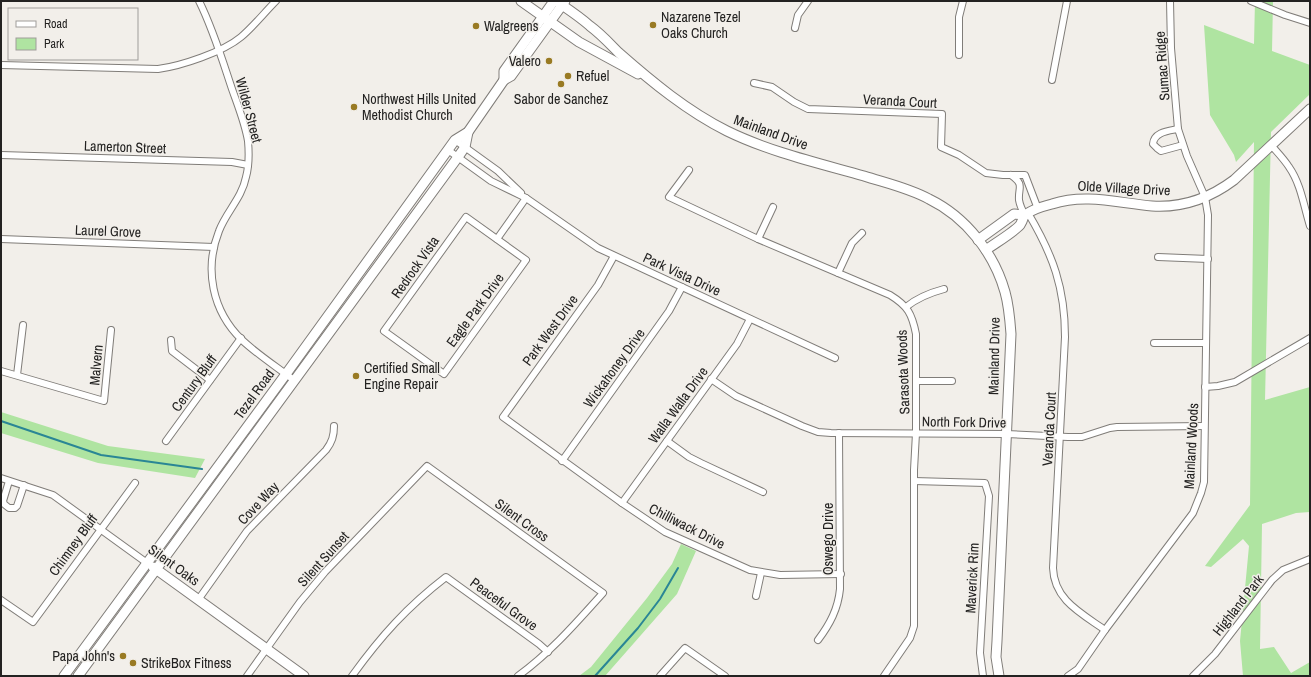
<svg xmlns="http://www.w3.org/2000/svg" width="1311" height="677" font-family="'Archivo Narrow',sans-serif">
  <style>
    .green { fill: #afe4a1 }
    .lines { fill: none; stroke-linecap: round; stroke-linejoin: round }
    .stream { stroke: #2a8695; stroke-width: 2 }
    .street-casing { stroke: #807d79; stroke-width: 8 }
    .secondary-casing { stroke: #807d79; stroke-width: 11 }
    .street { stroke: #fff; stroke-width: 6 }
    .secondary { stroke: #fff; stroke-width: 9 }
    .poi-dot { fill: #997a23; stroke: #f2efea; stroke-width: 1.5 }
    .labels { text-anchor: middle; dominant-baseline: central; stroke-width: 3; stroke-linejoin: round; paint-order: stroke }
    .poi-label { font-size: 14px; fill: #232221; stroke: #f2efea; text-anchor: start }
    .street-label { font-size: 14px; fill: #232221; stroke: #f2efea }
  </style>
  <rect width="100%" height="100%" fill="#f2efea"/>
  <g class="green">
    <path d="M1255,1H1273L1272,51L1310,65V94L1271,132L1265,400L1310,387V512L1296,513L1262,524L1260,649L1274,647L1291,673L1310,662V676H1243L1240,641L1249,546L1243,539L1211,567L1205,566L1250,505L1254,142L1236,162L1234,155L1210,115L1204,25L1254,44Z"/>
    <path d="M1,412L108,446L205,459L195,478L98,463L1,433Z"/>
    <path d="M681,544L696,551L677,594L605,676H579L591,667L647,598L672,564Z"/>
  </g>
  <g class="lines">
    <g class="stream">
      <path d="M1,421L101,455L202,469"/>
      <path d="M595,676L638,628L660,599L678,568"/>
    </g>
    <defs>
      <g id="street">
        <path d="M199,1C213,29 222,59 232,89C238,106 245,123 248,141C249,152 249,166 246,177C242,198 226,212 219,231C204,269 212,311 242,340C258,355 277,367 295,381"/>
        <path d="M1251,1L1285,15L1310,23"/>
        <path d="M795,28L798,15L808,1"/>
        <path d="M959,55V17L963,1"/>
        <path d="M1,65L158,69C181,66 223,52 241,37C254,26 264,13 276,1"/>
        <path d="M1052,80L1067,1"/>
        <path d="M754,83L772,87L794,102L808,109L942,114L941,147L959,155L986,173L1003,175H1025L1038,209"/>
        <path d="M1178,129C1168,131 1154,132 1153,144L1157,148L1161,151L1183,145"/>
        <path d="M455,140L498,171L521,193"/>
        <path d="M1271,145C1277,152 1284,159 1289,167C1301,184 1304,207 1310,226"/>
        <path d="M448,150L491,181L526,198L598,248L835,358"/>
        <path d="M1,155L232,162L248,165"/>
        <path d="M689,170L669,197L758,239L890,295C908,306 912,314 916,334V433L914,470V626L910,638L884,676"/>
        <path d="M1011,175C1025,185 1018,187 1019,200C1020,206 1022,210 1025,215"/>
        <path d="M1028,213C1053,255 1065,288 1065,337L1053,568C1054,600 1081,613 1105,630"/>
        <path d="M466,217L526,260L444,374L384,331Z"/>
        <path d="M1,239L214,247"/>
        <path d="M497,239L526,198"/>
        <path d="M758,239L773,207"/>
        <path d="M614,256L598,285L503,417L622,503L665,532L750,570L780,575L841,574"/>
        <path d="M1158,257L1208,259"/>
        <path d="M838,273L852,243L862,233"/>
        <path d="M906,307C917,298 929,293 944,289"/>
        <path d="M171,340L172,351L210,380"/>
        <path d="M1154,343H1206"/>
        <path d="M1,371L104,401L111,330"/>
        <path d="M17,375L23,325"/>
        <path d="M711,379L736,396L802,426L818,432L831,433L1006,434L1068,437H1082L1110,428L1117,427L1204,426"/>
        <path d="M916,381H952"/>
        <path d="M1205,387L1218,386L1235,382L1310,338"/>
        <path d="M166,441L241,338"/>
        <path d="M667,441L689,457L701,463L763,492"/>
        <path d="M562,461L669,311L682,287"/>
        <path d="M1,478L53,495L147,563"/>
        <path d="M9,481L3,501L4,504L9,508H15L17,506L24,485"/>
        <path d="M914,481L985,483L989,496L980,653L983,676"/>
        <path d="M622,503L737,344L750,319"/>
        <path d="M756,596L761,573"/>
        <path d="M1,600L33,622L135,483"/>
        <path d="M198,600L247,531L326,450C332,442 334,436 334,426"/>
        <path d="M818,640C830,624 838,609 840,589L839,433"/>
        <path d="M247,676L300,602L325,572L427,466L603,593C576,623 551,652 518,676"/>
        <path d="M352,676C381,636 407,607 446,577L539,644L548,652"/>
        <path d="M660,676L685,648L725,676"/>
        <path d="M1068,676L1078,669L1105,630L1193,513L1201,493L1204,482L1208,215L1205,197L1187,156L1178,129L1171,48L1170,1"/>
        <path d="M1193,676L1215,654L1272,580L1283,570L1310,559"/>
      </g>
      <g id="secondary">
        <path d="M521,1L579,42L638,74"/>
        <path d="M556,1C568,9 580,17 590,26C601,34 610,44 619,53C652,82 687,111 727,131C770,152 818,163 864,176C886,183 909,188 929,199C966,217 994,253 1005,292C1009,306 1010,320 1011,334L997,641L996,657L999,676"/>
        <path d="M504,80V71L554,1"/>
        <path d="M978,240L1014,214L1025,215"/>
        <path d="M986,250C994,244 1014,232 1020,225C1022,222 1023,219 1024,216C1030,210 1044,206 1052,204C1085,193 1118,203 1152,206C1182,208 1210,198 1234,180L1310,109"/>
        <path d="M153,567L304,676"/>
        <path d="M64,676L286,374L455,140L468,132L504,80L511,76L565,1"/>
        <path d="M78,676L458,157L465,147L468,132"/>
      </g>
    </defs>
    <use href="#street" class="street-casing"/>
    <use href="#secondary" class="secondary-casing"/>
    <use href="#street" class="street"/>
    <use href="#secondary" class="secondary"/>
  </g>
  <g class="poi-dot">
    <circle cx="653" cy="25" r="4"/>
    <circle cx="476" cy="26" r="4"/>
    <circle cx="549" cy="61" r="4"/>
    <circle cx="568" cy="76" r="4"/>
    <circle cx="561" cy="84" r="4"/>
    <circle cx="354" cy="107" r="4"/>
    <circle cx="356" cy="376" r="4"/>
    <circle cx="123" cy="656" r="4"/>
    <circle cx="133" cy="663" r="4"/>
  </g>
  <g class="labels">
    <g class="poi-label">
      <text x="661" y="17">Nazarene Tezel<tspan x="661" dy="16">Oaks Church</tspan></text>
      <text x="484" y="26">Walgreens</text>
      <text x="541" y="61" text-anchor="end">Valero</text>
      <text x="576" y="76">Refuel</text>
      <text x="362" y="99">Northwest Hills United<tspan x="362" dy="16">Methodist Church</tspan></text>
      <text x="561" y="99" text-anchor="middle">Sabor de Sanchez</text>
      <text x="364" y="368">Certified Small<tspan x="364" dy="16">Engine Repair</tspan></text>
      <text x="115" y="656" text-anchor="end">Papa John's</text>
      <text x="141" y="663">StrikeBox Fitness</text>
    </g>
    <g class="street-label">
      <text transform="translate(1162 66) rotate(-94)">Sumac Ridge</text>
      <text transform="translate(900 101) rotate(3)">Veranda Court</text>
      <text transform="translate(249 110) rotate(75)">Wilder Street</text>
      <text transform="translate(771 132) rotate(20)">Mainland Drive</text>
      <text transform="translate(125 147) rotate(2)">Lamerton Street</text>
      <text transform="translate(1124 188) rotate(3)">Olde Village Drive</text>
      <text transform="translate(108 231) rotate(2)">Laurel Grove</text>
      <text transform="translate(415 267) rotate(-55)">Redrock Vista</text>
      <text transform="translate(682 274) rotate(25)">Park Vista Drive</text>
      <text transform="translate(475 310) rotate(-54)">Eagle Park Drive</text>
      <text transform="translate(550 330) rotate(-54)">Park West Drive</text>
      <text transform="translate(994 356) rotate(-89)">Mainland Drive</text>
      <text transform="translate(96 365) rotate(-85)">Malvern</text>
      <text transform="translate(614 368) rotate(-54)">Wickahoney Drive</text>
      <text transform="translate(903 372) rotate(-92)">Sarasota Woods</text>
      <text transform="translate(194 383) rotate(-54)">Century Bluff</text>
      <text transform="translate(254 394) rotate(-54)">Tezel Road</text>
      <text transform="translate(678 405) rotate(-54)">Walla Walla Drive</text>
      <text transform="translate(964 422) rotate(1)">North Fork Drive</text>
      <text transform="translate(1049 429) rotate(-87)">Veranda Court</text>
      <text transform="translate(1191 446) rotate(-87)">Mainland Woods</text>
      <text transform="translate(258 503) rotate(-47)">Cove Way</text>
      <text transform="translate(522 520) rotate(36)">Silent Cross</text>
      <text transform="translate(687 526) rotate(27)">Chilliwack Drive</text>
      <text transform="translate(828 539) rotate(-90)">Oswego Drive</text>
      <text transform="translate(73 545) rotate(-54)">Chimney Bluff</text>
      <text transform="translate(323 559) rotate(-48)">Silent Sunset</text>
      <text transform="translate(174 565) rotate(36)">Silent Oaks</text>
      <text transform="translate(972 578) rotate(-87)">Maverick Rim</text>
      <text transform="translate(504 604) rotate(36)">Peaceful Grove</text>
      <text transform="translate(1238 605) rotate(-52)">Highland Park</text>
    </g>
  </g>
  <rect width="1311" height="677" fill="none" stroke="#232221" stroke-width="4"/>
  <rect x="8" y="8" width="130" height="52" fill="#f2efea" stroke="#9f9d9a"/>
  <rect x="16" y="21" width="20" height="6" fill="#ffffff" stroke="#9f9d9a"/>
  <text x="44" y="28" font-size="12" fill="#232221">Road</text>
  <rect x="16" y="38" width="20" height="12" fill="#afe4a1" stroke="#9f9d9a"/>
  <text x="44" y="48" font-size="12" fill="#232221">Park</text>
</svg>
